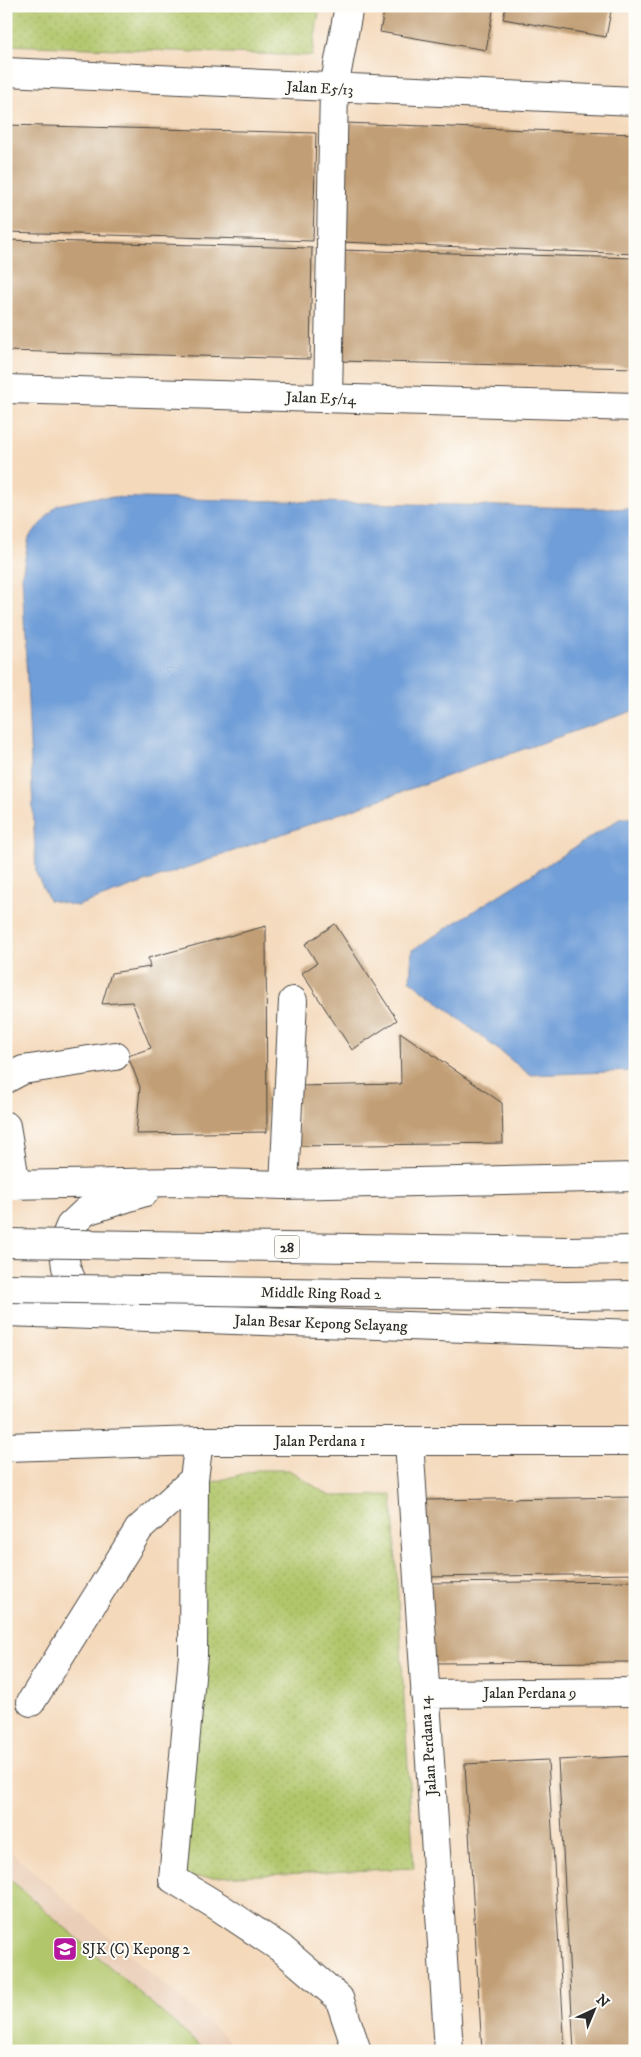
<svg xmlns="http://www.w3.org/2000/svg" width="641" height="2057" viewBox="0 0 641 2057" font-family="'IM FELL DW Pica',serif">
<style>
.built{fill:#eaceb7}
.grass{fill:url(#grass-dots);stroke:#6e784a}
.pitch{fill:#b1c66a;stroke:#6e784a}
.water{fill:#6f9ed8;stroke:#4d6482}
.building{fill:#c19e74}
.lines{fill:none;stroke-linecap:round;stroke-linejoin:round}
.minor-casing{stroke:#494541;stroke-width:30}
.major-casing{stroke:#494541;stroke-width:30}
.highway-casing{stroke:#494541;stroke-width:30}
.minor{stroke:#fff;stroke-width:28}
.major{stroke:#fff;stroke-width:28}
.highway{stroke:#fff;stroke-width:28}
.highway-bridge-casing{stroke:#494541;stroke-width:30;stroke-linecap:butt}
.highway-bridge{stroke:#fff;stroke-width:28}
.labels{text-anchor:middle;stroke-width:4;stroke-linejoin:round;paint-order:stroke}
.shield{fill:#fdfcf7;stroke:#6a6a68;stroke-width:1}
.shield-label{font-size:14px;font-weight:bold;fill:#2b2b2b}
.street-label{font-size:15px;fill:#2b2b2b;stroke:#fdfcf7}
.poi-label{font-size:15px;fill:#2b2b2b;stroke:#fdfcf7;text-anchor:start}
</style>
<defs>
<pattern id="grass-dots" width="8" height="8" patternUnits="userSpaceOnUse" patternTransform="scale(1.25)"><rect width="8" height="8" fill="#b1c66a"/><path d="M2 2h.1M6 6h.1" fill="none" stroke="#98aa5c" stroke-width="1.8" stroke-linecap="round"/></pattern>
</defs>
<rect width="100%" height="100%" fill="#fdfcf7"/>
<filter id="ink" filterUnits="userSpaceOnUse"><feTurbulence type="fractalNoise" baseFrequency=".02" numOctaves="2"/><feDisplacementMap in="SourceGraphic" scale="10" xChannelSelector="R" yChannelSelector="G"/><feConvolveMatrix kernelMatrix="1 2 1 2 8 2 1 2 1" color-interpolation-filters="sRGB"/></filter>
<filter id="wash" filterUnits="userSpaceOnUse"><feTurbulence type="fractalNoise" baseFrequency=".0096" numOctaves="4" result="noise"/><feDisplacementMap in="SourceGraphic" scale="20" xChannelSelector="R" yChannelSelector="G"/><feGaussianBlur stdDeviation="1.12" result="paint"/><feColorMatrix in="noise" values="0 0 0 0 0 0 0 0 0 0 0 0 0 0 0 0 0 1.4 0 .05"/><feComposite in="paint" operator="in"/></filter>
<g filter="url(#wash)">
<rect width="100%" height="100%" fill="#f4d9bb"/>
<!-- built -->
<path class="built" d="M6,1848L241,2051H6Z"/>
<!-- grass -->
<path class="grass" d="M6,6H320L312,56L6,45Z
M257,1470H289L330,1496L392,1495L414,1868L173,1879L210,1483Z"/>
<!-- pitch -->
<path class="pitch" d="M6,1876L206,2051H6Z"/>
<!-- water -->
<path class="water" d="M97,497L635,509V710L77,906L49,900L36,873L22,575L29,537L57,505Z
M621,818H635V1071L530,1075L410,980L412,950Z"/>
<g id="blocks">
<!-- building -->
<path class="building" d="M385,6H494L486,50L380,32Z
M506,6H612L606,37L503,19Z
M345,123L635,134V254L341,242Z
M6,125L316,133L313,241L6,232Z
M6,240L312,248L310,359L6,351Z
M340,250L635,258V368L338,361Z
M335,924L397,1020L352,1050L302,973L317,963L305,944Z
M266,926L267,1132L136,1134L140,1087L128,1056L151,1048L132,1002L102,1004L111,973L150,967L148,958Z
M400,1032L502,1103L503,1143L298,1146L297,1086L401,1084Z
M635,1497V1574L425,1577L424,1500Z
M635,1581V1662L427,1663L426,1583Z
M635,1756V2051H574L558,1760Z
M548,1760L565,2051H482L465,1764Z"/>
</g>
</g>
<g filter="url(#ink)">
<use href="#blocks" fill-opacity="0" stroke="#494541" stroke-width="1"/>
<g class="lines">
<defs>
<path id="minor" d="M6,72L635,101
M6,389L635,407
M328,398L334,88L349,6
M6,1079L23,1070L115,1056
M6,1126L16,1185
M284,1185L293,1001
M199,1441L194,1479L193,1655L173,1879L219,1907L282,1949L339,1998L357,2051
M409,1441L449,2051
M6,1447L199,1441H635
M425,1694L635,1692
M31,1702L139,1529L194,1479"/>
<path id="major" d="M6,1185L180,1182L284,1185L635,1177
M94,1301L74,1286L66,1267L63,1243L70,1226L86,1211L145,1192
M6,1312L635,1334"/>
<path id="highway" d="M568,1251L635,1250
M567,1296L635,1295"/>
</defs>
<!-- minor casing -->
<use href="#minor" class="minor-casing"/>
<!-- major casing -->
<use href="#major" class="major-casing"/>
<!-- highway casing -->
<use href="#highway" class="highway-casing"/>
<!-- minor -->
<use href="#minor" class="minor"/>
<!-- major -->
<use href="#major" class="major"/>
<!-- highway -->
<use href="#highway" class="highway"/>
<defs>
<path id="highway-bridge" d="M6,1243L568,1251
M6,1288L567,1296"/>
</defs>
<!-- highway-bridge casing -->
<use href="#highway-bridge" class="highway-bridge-casing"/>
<!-- highway-bridge -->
<use href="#highway-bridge" class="highway-bridge"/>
</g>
</g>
<!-- icons -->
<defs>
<symbol id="school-square" viewBox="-11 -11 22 22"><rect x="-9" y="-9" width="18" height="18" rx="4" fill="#b5179e" stroke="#fdfcf7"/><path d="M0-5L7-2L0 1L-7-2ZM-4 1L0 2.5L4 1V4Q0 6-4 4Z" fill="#fff"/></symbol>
</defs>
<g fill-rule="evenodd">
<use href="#school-square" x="51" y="1935" width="28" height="28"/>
</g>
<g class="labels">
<!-- shield labels -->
<rect class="shield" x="274.5" y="1235.5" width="25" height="23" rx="4"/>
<g class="shield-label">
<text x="287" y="1252">28</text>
</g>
<!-- street labels -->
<g class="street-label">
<text transform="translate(320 88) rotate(3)" y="5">Jalan E5/13</text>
<text transform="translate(321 398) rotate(2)" y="5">Jalan E5/14</text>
<text transform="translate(321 1293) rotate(1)" y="5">Middle Ring Road 2</text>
<text transform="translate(321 1323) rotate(2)" y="5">Jalan Besar Kepong Selayang</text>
<text x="320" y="1446">Jalan Perdana 1</text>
<text x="530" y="1698">Jalan Perdana 9</text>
<text transform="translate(428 1746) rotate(-94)" y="5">Jalan Perdana 14</text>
</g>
<!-- poi labels -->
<g class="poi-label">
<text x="82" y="1954">SJK (C) Kepong 2</text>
</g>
</g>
<!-- margin -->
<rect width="641" height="2057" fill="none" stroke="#fdfcf7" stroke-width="25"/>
<!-- north arrow -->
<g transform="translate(594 2010) rotate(44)" stroke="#fdfcf7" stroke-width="4" paint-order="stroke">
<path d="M0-4L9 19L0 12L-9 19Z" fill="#2b2b2b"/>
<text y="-8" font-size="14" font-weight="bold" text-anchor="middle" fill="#2b2b2b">N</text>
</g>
</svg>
